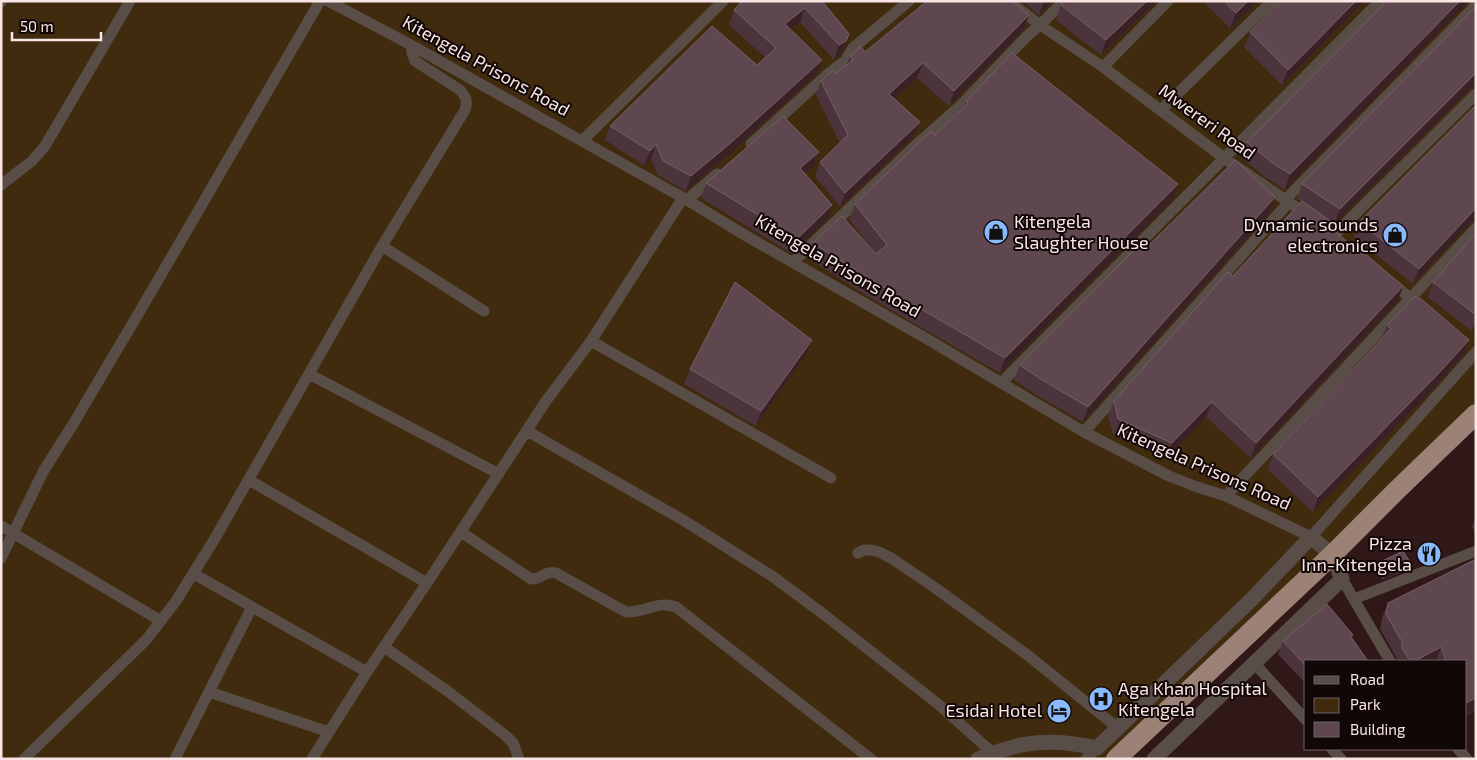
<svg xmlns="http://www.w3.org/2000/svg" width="1477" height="760" viewBox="0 0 1477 760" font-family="'Exo 2',sans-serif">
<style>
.green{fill:#402b0e}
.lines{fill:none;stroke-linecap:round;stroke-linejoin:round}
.minor{stroke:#594d48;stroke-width:11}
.tertiary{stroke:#594d48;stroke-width:15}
.trunk{stroke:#9c8276;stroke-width:20}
.wall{fill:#4c343d}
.shaded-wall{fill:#392126}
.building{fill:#5e474f;stroke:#766066}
.labels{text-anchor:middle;stroke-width:4;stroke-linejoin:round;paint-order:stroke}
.street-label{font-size:18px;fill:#f8e6e5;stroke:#110707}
.poi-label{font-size:18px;fill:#f8e6e5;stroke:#110707;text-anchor:end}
</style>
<rect width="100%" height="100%" fill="#301818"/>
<!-- green -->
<path class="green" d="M1,1H1476V414L1115,759H1Z"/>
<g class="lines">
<!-- minor -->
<path class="minor" d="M328,1L411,45L687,200L748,237L922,336L1084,432L1169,476L1197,487L1226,496L1311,537L1476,352
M1009,1L1040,25L1103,67L1224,158L1309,216
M1,2V1
M1103,67L1168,1
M1161,110L1272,1
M582,141L723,1
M751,144L829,73L846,60L853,48L909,1
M1,185L32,161L45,146L130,1
M687,200L717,174
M1285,200L1476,5
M1335,234L1476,94
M382,246L484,311
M793,262L918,143L961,105L1027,36L1040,25L1064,1
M1389,281L1424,309
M591,341L831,478
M309,374L499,474
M1001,383L1380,1
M527,431L683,520L772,576L822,613L938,704L993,753
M1084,432L1289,202
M249,480L427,583
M1226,496L1476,228
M1,526L161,621
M461,532L531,579C541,580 545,570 556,573L626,612C645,613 658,600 676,607L871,759
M858,553L864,550H871L879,552L891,558L934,587L1030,657L1118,728
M1,558L44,470L72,426L154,287L320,1
M194,574L367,672
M1342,579L1390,661
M1354,599L1476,551
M384,647L446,690L505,735L513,743L519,759
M1254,663L1306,720
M209,692L329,732
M1332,749L1341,759
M1458,749L1467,759
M24,759L146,640L176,601L214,540L382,246L465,110C468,101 466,97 460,90L415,61L412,53L411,45
M175,759L252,607
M312,759L367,672L427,583L546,401L591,341L683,198
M1086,759L1097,748"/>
<!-- tertiary -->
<path class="tertiary" d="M978,759C994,753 1011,746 1027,744C1051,740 1074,743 1097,748L1252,599L1311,537L1332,555L1342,579L1154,759"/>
<!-- trunk -->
<path class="trunk" d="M1116,759L1332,555L1397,490L1476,414"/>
</g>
<!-- wall -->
<path class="wall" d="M1022,1H1053L1039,15Z
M1064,1H1157L1101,55L1056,20L1061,5Z
M1203,1H1258L1230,28Z
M1365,1L1282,85L1244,47L1250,32Z
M1387,1L1285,190L1265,177L1241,157L1247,142Z
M822,2L849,34L844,48L840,55L834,60L800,22L791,29L817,74L728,155L686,191L658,175L651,159L644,165L605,140L610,126L757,65L766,58L729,25L734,10Z
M1476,6V83L1334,224L1329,221L1327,226L1398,301L1251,458L1206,417L1166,459L1113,434L1108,416L1114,401L1233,276L1301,202L1297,199L1302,184Z
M1029,15L1024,29L949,106L917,78L894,99L914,136L840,207L815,176L820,162L840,143L816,95L821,81L836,73L846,66L850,56Z
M966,101L1173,199L1000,373L874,300L808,258L813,243L876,254L849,219L855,204L935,135L963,107Z
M1476,105V219L1475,218L1413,284L1354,237L1359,222Z
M819,152L814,166L805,174L827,220L791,253L701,198L706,183Z
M1275,197L1270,212L1083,422L1033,393L1014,380L1020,365L1142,252Z
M1476,233V327L1472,331L1428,297L1433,282Z
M1387,325L1463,355L1433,389L1313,512L1268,470L1273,454L1382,338Z
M806,355L756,426L684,384L690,369Z
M1476,517V534L1472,526Z
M1476,559V711L1466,716V661H1397L1396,657L1380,629L1382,618L1388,603Z
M1380,562L1407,570L1383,580L1377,570Z
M1352,639L1306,661V694L1303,690L1305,683L1278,654L1283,641Z"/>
<!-- shaded-wall -->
<path class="shaded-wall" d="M1044,1H1053L1039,15Z
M1147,1H1157L1101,55L1106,40Z
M1248,1H1258L1230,28L1236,13Z
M1356,1H1365L1282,85L1288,70Z
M1460,1H1469L1285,190L1290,174Z
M805,8L800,22L780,38L785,24Z
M1029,15L1024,29L949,106L954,91Z
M849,34L844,48L840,55L834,60L839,45Z
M822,60L817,74L728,155L686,191L691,176Z
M923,63L917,78L883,109L889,94Z
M1476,73V83L1334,224L1340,209Z
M920,122L914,136L840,207L845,193Z
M656,144L651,159L644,165L650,151Z
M819,152L814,166L794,183L800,168Z
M1178,184L1173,199L1000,373L1005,358Z
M1275,197L1270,212L1083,422L1088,407Z
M832,205L827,220L791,253L797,239Z
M1476,208L1475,218L1413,284L1419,269Z
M1403,286L1398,301L1251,458L1256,443Z
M1476,320V327L1472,331Z
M812,340L806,355L756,426L761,411Z
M1469,340L1463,355L1433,389L1313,512L1318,497Z
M1212,402L1206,417L1166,459L1172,443Z
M1410,562L1407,570L1383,580L1386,572Z
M1441,647L1436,661H1415Z
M1476,698V711L1466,716V703Z"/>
<!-- building -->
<path class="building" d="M742,1H822L849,34L846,41L839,45L805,8L785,24L822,60L733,141L691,176L663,161L656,144L650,151L610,126L712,26L757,65L776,48L734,10Z
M927,1H1012L1029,15L954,91L923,63L889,94L920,122L845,193L820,162L848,135L821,81L833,70L836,73L853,60L850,56L856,51L860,46L865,52Z
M1064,1H1147L1106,40L1061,5Z
M1224,1H1248L1236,13Z
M1280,1H1356L1288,70L1250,32Z
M1387,1H1460L1290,174L1271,162L1247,142Z
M1476,6V73L1340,209L1302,184Z
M1012,53L1178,184L1005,358L880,285L813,243L842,216L876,254L887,245L855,204L931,131L935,135L968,103L966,101Z
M1476,105V208L1419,269L1359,222Z
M783,116L819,152L800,168L832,205L797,239L706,183Z
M1235,160L1275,197L1088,407L1039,378L1020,365L1137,247L1142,252Z
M1302,201L1329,220L1325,224L1363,254L1364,253L1403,286L1256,443L1212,402L1172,443L1118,419L1114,401L1228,272L1233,276Z
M1476,233V315L1433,282Z
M735,282L812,340L761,411L690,369Z
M1415,296L1419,299L1420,298L1469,340L1439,373L1318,497L1273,454L1391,329L1387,325Z
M1403,551L1410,562L1386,572L1380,562Z
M1476,559V698L1466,703V661H1446L1441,647L1415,661H1410L1402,648V642L1386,614L1388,603Z
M1327,604L1353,635L1351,637L1368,661H1306V666L1283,641Z"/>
<!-- icons -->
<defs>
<symbol id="shop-disc" viewBox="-11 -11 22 22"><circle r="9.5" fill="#88bafc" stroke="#110707"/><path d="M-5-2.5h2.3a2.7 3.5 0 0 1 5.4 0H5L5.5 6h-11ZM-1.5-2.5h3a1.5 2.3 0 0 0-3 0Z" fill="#111"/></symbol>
<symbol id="restaurant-disc" viewBox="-11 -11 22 22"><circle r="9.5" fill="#88bafc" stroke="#110707"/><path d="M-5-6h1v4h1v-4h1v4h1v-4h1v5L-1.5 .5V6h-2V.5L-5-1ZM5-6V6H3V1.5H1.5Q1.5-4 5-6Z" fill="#111"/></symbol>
<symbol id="hospital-disc" viewBox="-11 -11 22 22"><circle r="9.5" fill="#88bafc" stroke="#110707"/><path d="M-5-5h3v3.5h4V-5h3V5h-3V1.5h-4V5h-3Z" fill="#111"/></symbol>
<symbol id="hotel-disc" viewBox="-11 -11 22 22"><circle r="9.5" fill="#88bafc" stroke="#110707"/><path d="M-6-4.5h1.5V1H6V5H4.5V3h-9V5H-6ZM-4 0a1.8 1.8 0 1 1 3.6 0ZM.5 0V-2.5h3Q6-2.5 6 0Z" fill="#111"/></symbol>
</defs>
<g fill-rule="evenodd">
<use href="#shop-disc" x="982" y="218" width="28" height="28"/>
<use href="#shop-disc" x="1381" y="221" width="28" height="28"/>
<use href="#restaurant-disc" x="1415" y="540" width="28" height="28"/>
<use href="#hospital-disc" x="1087" y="685" width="28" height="28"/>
<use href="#hotel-disc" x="1045" y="697" width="28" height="28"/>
</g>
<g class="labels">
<!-- street labels -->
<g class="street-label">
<text transform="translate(486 66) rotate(29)" y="6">Kitengela Prisons Road</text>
<text transform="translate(1207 122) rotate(36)" y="6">Mwereri Road</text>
<text transform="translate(838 266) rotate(30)" y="6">Kitengela Prisons Road</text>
<text transform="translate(1204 467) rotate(24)" y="6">Kitengela Prisons Road</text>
</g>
<!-- poi labels -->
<g class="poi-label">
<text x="1014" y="228" text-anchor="start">Kitengela<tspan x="1014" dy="21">Slaughter House</tspan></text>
<text x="1378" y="231">Dynamic sounds<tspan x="1378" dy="21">electronics</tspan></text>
<text x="1412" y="550">Pizza<tspan x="1412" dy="21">Inn-Kitengela</tspan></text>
<text x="1118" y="695" text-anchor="start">Aga Khan Hospital<tspan x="1118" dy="21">Kitengela</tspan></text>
<text x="1042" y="717">Esidai Hotel</text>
</g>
</g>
<!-- border -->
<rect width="1477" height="760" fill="none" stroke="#f8e6e5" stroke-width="5"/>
<!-- legend -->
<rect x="1304" y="660" width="162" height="90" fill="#110707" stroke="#6d6060"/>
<rect x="1314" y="676" width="25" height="8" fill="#594d48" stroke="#6d6060"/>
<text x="1350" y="685" font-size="15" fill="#f8e6e5">Road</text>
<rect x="1314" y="698" width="25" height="15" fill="#402b0e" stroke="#6d6060"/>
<text x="1350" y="710" font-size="15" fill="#f8e6e5">Park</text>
<rect x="1314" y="722" width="25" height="15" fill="#5e474f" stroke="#6d6060"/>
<text x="1350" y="735" font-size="15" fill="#f8e6e5">Building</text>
<!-- scale -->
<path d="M12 32v8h89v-8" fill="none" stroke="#f8e6e5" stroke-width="2.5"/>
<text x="20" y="32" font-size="15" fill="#f8e6e5" stroke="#110707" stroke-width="4" paint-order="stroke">50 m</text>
</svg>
